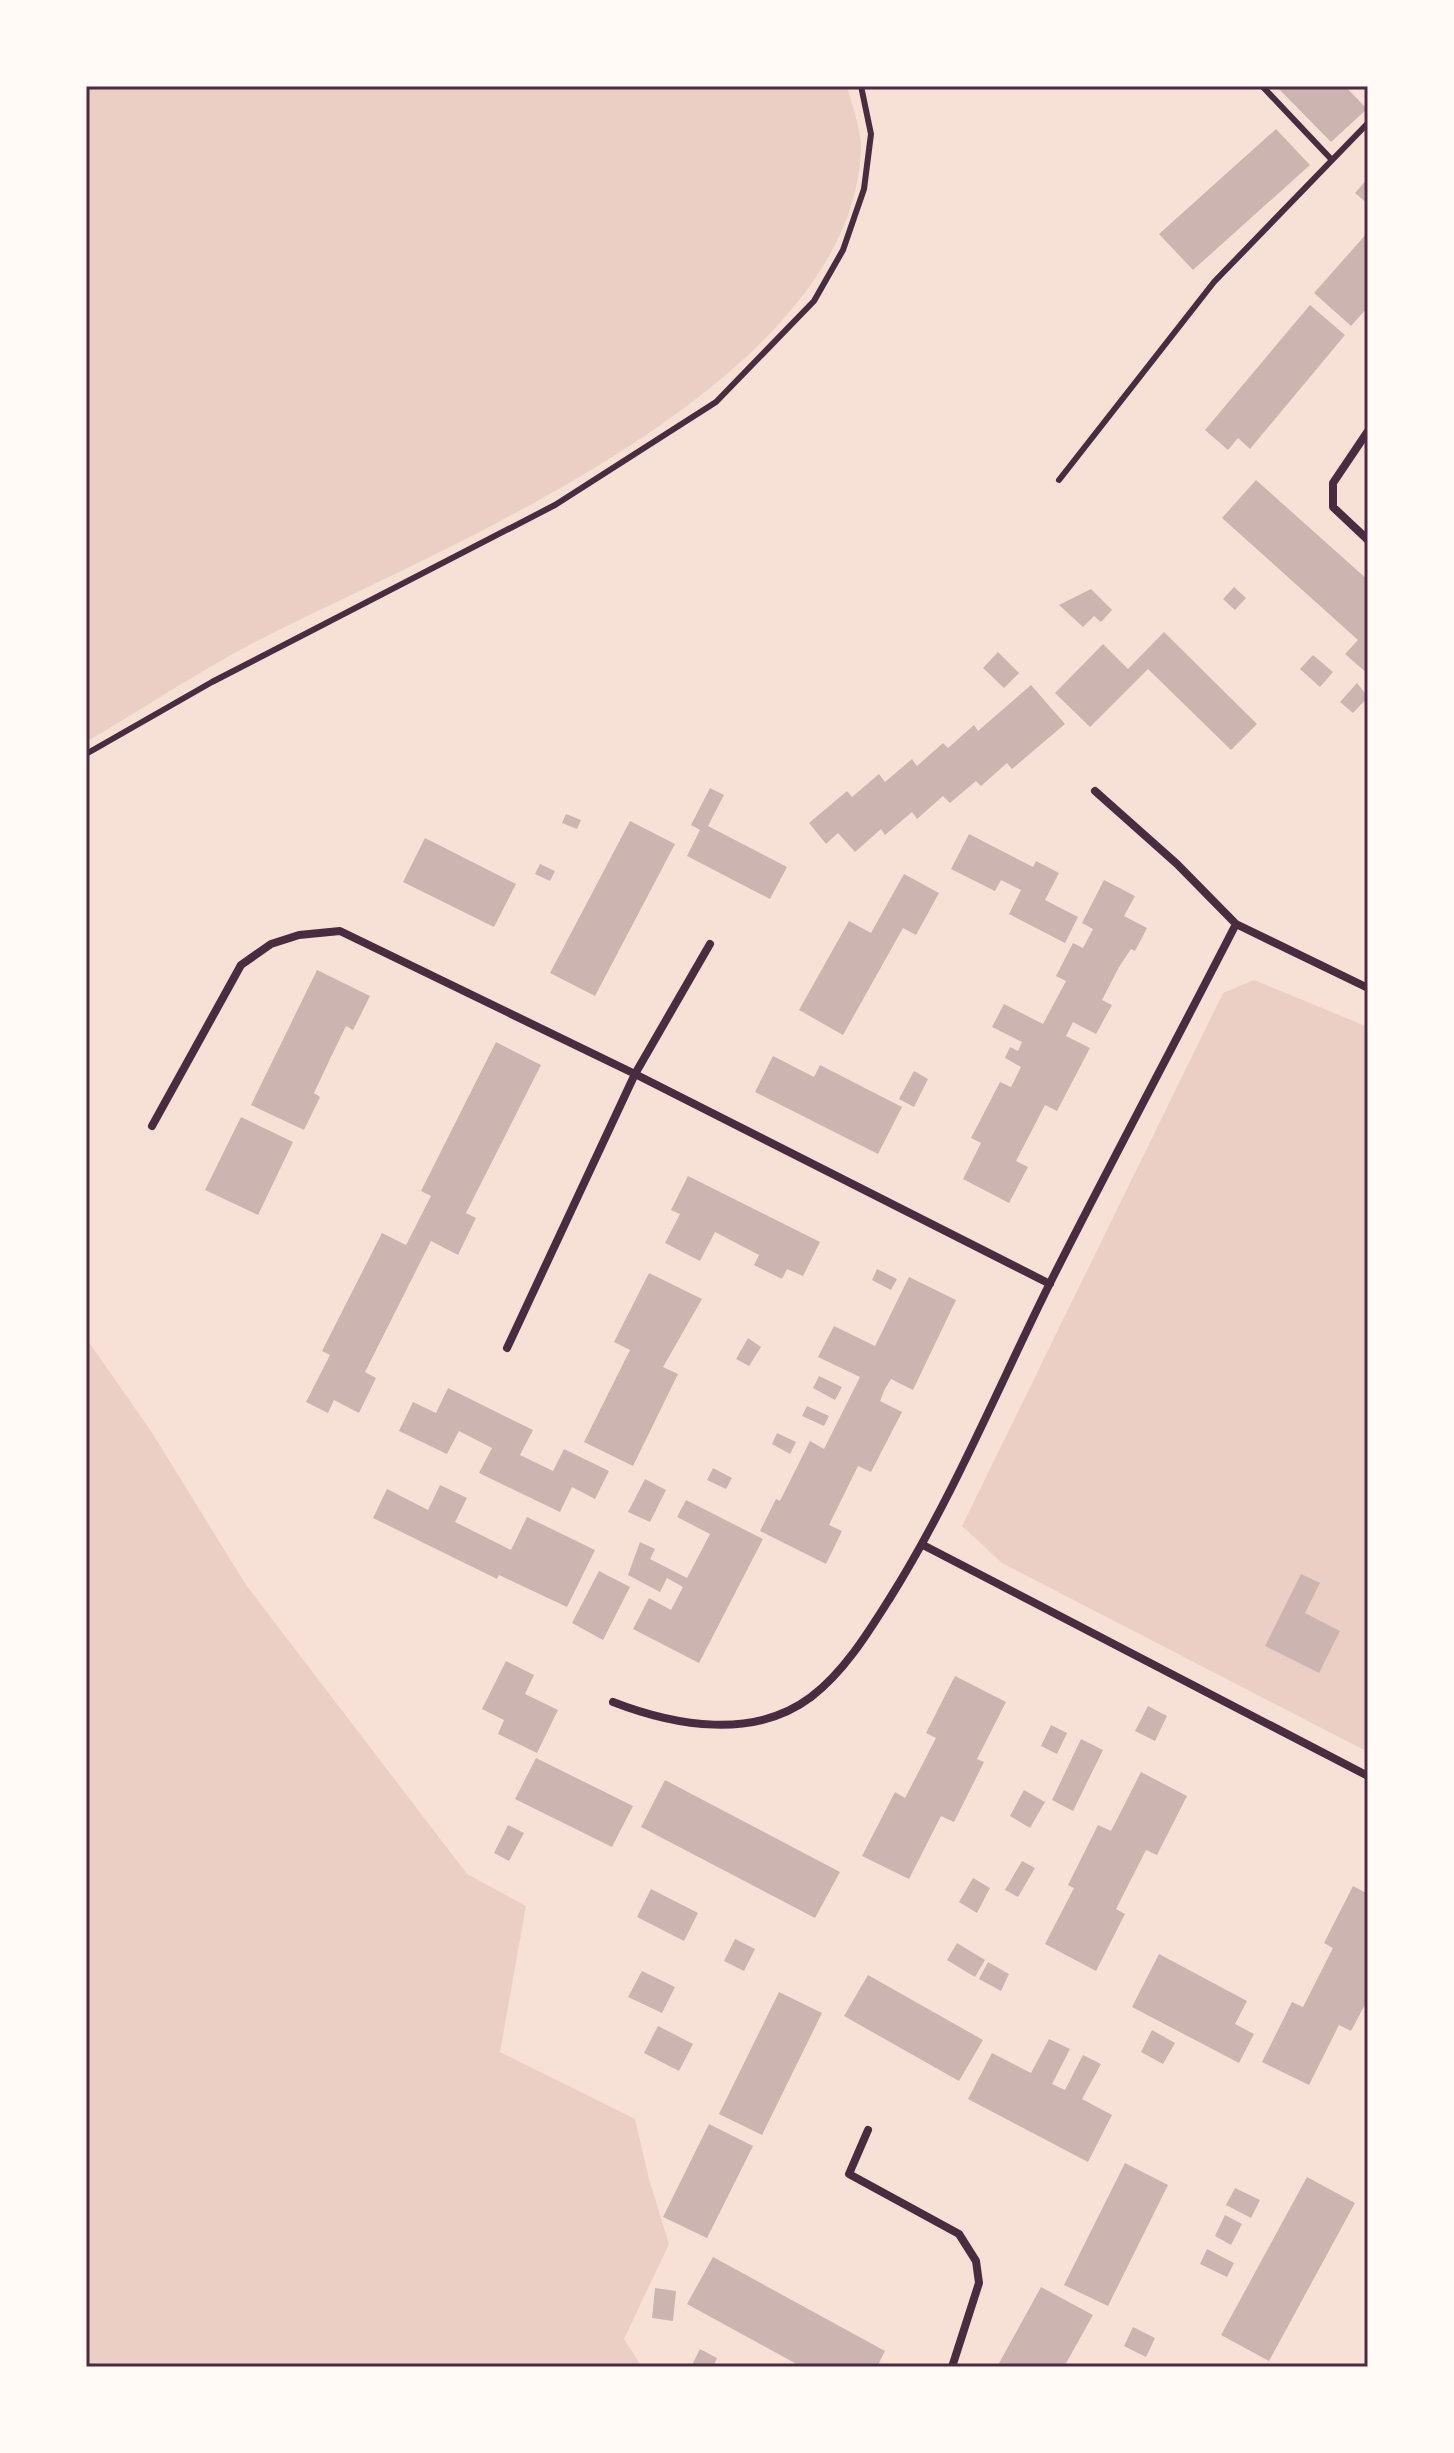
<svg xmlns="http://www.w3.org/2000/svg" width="1454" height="2453" viewBox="0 0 1454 2453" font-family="'Fira Sans',sans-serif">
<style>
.green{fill:#ebcfc5}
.building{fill:#ccb4b1}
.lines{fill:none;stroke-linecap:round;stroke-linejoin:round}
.service{stroke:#4a2c40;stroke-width:6}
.minor{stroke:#4a2c40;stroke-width:8}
.neatline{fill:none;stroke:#4a2c40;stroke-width:3}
</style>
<rect width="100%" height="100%" fill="#f7e1d7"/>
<!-- green -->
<path class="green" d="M86,86H847C852,106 862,131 861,151C850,386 443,547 263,638C202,669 145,708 86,742Z
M1254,980L1368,1027V1752L1002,1563L962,1526L1223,993Z
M86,1338L151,1431L246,1585L467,1874L526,1906L500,2052L635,2119L649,2179L669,2244L624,2339L642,2367H86Z"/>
<!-- building -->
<path class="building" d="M1276,86H1345L1367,109L1331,142Z
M1276,129L1310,165L1193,270L1159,234Z
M1368,178V204L1355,193Z
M1368,232V307L1351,326L1314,293Z
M1310,305L1345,335L1250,449L1238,438L1228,450L1205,430Z
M1256,480L1368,580V674L1345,654L1358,640L1222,518Z
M1234,587L1246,598L1235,610L1223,599Z
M1091,589L1112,610L1101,622L1094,616L1083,627L1059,605Z
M1164,632L1257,724L1231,750L1148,669L1090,727L1055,693L1103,644L1128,669Z
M998,652L1019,673L1004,688L983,668Z
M1313,655L1333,672L1320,687L1300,669Z
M1357,683L1368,697L1353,713L1340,702Z
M1031,685L1065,724L1012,769L1007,763L981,786L976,781L950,803L943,796L917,819L912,812L885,835L881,829L855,852L838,833L826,844L809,823L847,791L852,797L879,774L885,782L912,759L917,766L943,743L948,748L974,725L978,731Z
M710,788L724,795L708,826L787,867L770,899L687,856L700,830L691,825Z
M566,814L581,820L577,829L562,823Z
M630,821L675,844L595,996L550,973Z
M969,834L1033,867L1036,861L1059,873L1045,900L1078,917L1065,943L1009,914L1021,890L1001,880L995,891L951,869Z
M425,838L516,884L494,927L403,882Z
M540,864L555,871L550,881L535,874Z
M904,874L939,893L916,935L903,928L843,1035L799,1010L849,921L871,933Z
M1104,880L1135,896L1124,916L1147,928L1135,951L1131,949L1119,967L1102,1000L1112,1005L1096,1034L1073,1022L1066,1036L1090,1048L1057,1111L1045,1105L1016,1161L1028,1167L1009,1203L963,1179L981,1143L971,1138L1000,1082L1011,1087L1021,1067L1005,1058L1010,1047L1018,1051L1022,1042L992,1027L1004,1004L1043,1024L1066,981L1056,976L1073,943L1083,948L1093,929L1082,923Z
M317,970L370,996L353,1030L346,1026L330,1059L314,1093L320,1097L304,1130L251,1105Z
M496,1042L541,1065L466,1213L476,1218L458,1255L431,1241L365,1372L376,1378L359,1413L334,1400L328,1413L306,1402L330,1355L322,1351L382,1233L406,1245L431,1196L421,1191Z
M773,1056L814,1077L820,1065L902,1107L878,1154L755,1092Z
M914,1071L928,1079L914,1107L899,1099Z
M241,1117L293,1142L258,1215L205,1190Z
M688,1176L820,1242L803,1276L787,1269L782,1279L754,1265L759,1255L715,1232L700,1261L665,1243L680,1214L671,1210Z
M877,1269L897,1279L891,1290L872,1280Z
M649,1273L702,1299L663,1367L678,1374L633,1466L584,1442L630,1350L614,1342Z
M909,1277L956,1300L913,1390L891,1379L885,1389L880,1401L902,1412L871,1472L858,1466L829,1525L842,1531L826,1564L760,1531L776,1499L780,1501L810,1441L824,1449L860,1377L818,1357L834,1326L875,1346Z
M748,1338L761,1347L749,1366L736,1359Z
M819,1376L842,1387L835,1400L813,1388Z
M448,1388L533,1430L520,1455L553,1471L564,1449L609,1471L595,1499L572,1487L560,1512L479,1473L492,1448L459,1431L447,1454L399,1431L413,1402L436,1413Z
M807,1406L829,1416L824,1426L802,1416Z
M777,1433L796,1442L790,1454L772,1444Z
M713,1468L732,1478L726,1489L707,1480Z
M645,1479L666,1490L650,1522L628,1512Z
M440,1485L467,1498L455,1522L511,1550L527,1517L595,1550L567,1607L499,1575L497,1579L373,1518L387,1489L428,1510Z
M686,1500L763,1539L699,1663L633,1629L649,1598L671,1610L683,1587L667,1578L660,1592L628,1575L640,1542L655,1549L650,1559L687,1578L710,1534L677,1517Z
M599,1571L630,1587L603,1640L572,1623Z
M1301,1574L1320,1583L1305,1613L1340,1631L1319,1673L1265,1646Z
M506,1661L534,1675L525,1694L558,1710L537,1753L498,1734L504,1720L482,1709Z
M955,1676L1006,1702L977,1759L984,1762L954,1822L941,1816L909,1879L862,1856L895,1792L905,1798L936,1738L926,1733Z
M1148,1706L1167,1716L1155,1741L1135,1731Z
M1051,1725L1067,1733L1057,1754L1041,1746Z
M1081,1739L1103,1750L1073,1811L1052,1800Z
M536,1758L633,1806L612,1847L515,1799Z
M1141,1772L1187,1796L1157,1855L1146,1850L1116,1909L1125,1914L1096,1971L1045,1944L1074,1888L1068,1885L1098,1825L1111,1831Z
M665,1780L840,1872L815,1918L641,1827Z
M1024,1790L1045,1802L1030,1828L1010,1816Z
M508,1825L524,1833L509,1861L494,1853Z
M1022,1861L1035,1868L1018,1897L1005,1890Z
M973,1878L990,1888L977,1913L959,1902Z
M1353,1886L1368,1894V1999L1351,2031L1339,2025L1309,2085L1262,2062L1292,2002L1303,2007L1333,1948L1324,1943Z
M651,1889L698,1913L684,1941L637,1917Z
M735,1939L755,1949L744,1971L724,1961Z
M957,1943L985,1960L975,1977L947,1960Z
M1159,1954L1247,2001L1235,2024L1254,2034L1239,2063L1132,2007Z
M988,1962L1009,1974L1001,1991L979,1979Z
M642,1971L675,1987L662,2013L628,1997Z
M868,1975L983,2040L959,2081L844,2016Z
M779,1992L822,2013L762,2135L719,2114Z
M658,2026L693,2044L679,2071L644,2053Z
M1152,2030L1175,2043L1163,2064L1141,2052Z
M1049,2039L1070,2049L1052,2084L1065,2090L1083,2055L1101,2064L1082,2099L1112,2115L1088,2162L968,2099L992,2053L1031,2073Z
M709,2124L753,2146L707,2238L663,2217Z
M1125,2163L1168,2185L1108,2306L1064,2285Z
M1307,2177L1355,2203L1269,2361L1221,2335Z
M1235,2188L1260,2200L1251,2218L1226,2205Z
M1225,2215L1242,2224L1231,2245L1215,2236Z
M1207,2249L1234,2263L1227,2277L1200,2264Z
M713,2257L885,2351L877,2367H802L687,2304Z
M1041,2287L1093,2315L1064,2367H997Z
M655,2288L676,2291L673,2321L652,2318Z
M1133,2327L1155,2338L1146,2357L1124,2346Z
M700,2349L717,2358L713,2367H691Z"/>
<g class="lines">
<!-- service -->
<path class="service" d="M1262,86L1332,160
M1059,480L1214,282L1368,123
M86,754L212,682L555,505L716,402L814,301L843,250L864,189L871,134L861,86"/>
<!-- minor -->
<path class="minor" d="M1368,431L1333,483V507L1368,540
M1095,791L1177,864L1236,924L1368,988
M152,1126L241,965L271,944L299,935L340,931L635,1074L1050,1284
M507,1348L635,1074L710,944
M923,1545L1368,1776
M613,1702C675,1726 754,1740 811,1697C844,1672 868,1633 890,1598C952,1499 997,1390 1049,1285C1110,1164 1174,1045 1236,924
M868,2130L849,2174L959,2234L976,2261L979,2283L952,2367"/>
</g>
<!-- border -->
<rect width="1454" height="2453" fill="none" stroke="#fffaf5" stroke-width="176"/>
<rect x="88" y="88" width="1278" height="2277" class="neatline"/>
</svg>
